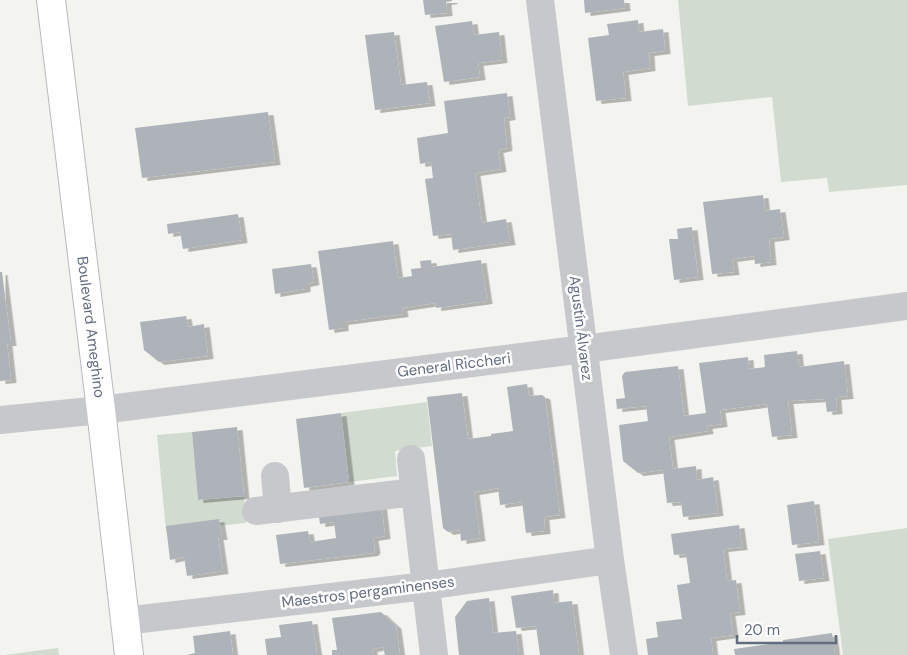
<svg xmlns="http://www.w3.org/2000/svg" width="907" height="655" viewBox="0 0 907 655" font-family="'DM Sans',sans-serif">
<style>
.green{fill:#d2dbd0}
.building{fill:#aeb3b9;filter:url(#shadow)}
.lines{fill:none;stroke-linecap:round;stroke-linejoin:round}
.major-casing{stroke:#b6b9bd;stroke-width:30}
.minor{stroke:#c6c8cc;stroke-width:28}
.major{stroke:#fff;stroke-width:28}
.labels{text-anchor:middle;stroke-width:5;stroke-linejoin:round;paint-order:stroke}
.street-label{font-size:15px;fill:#626d81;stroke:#fff}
</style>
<defs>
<filter id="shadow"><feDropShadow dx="5.5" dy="3" stdDeviation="0" flood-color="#0004"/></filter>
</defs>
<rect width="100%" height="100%" fill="#f3f4ef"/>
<!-- green -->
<path class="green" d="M678,0H907V185L829,192L827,178L781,182L772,97L688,106Z
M427,402L432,446L395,451L397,476L349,482L341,413Z
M192,432L198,500L244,496L246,523L166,531L157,435Z
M907,528V655H843L828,539Z
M58,648L59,655H4Z"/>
<!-- building -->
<path class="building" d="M423,0H452V1L446,2L447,13L425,15Z
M584,0H624L625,8L585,13Z
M638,20L639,32L663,29L665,51L649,53L650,68L623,72L626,98L596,101L588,38L609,35L607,24Z
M472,21L474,35L499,32L502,60L478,63L480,77L444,82L435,26Z
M394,32L401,85L427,82L430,103L375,110L365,35Z
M507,93L510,117L504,118L507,148L498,150L501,169L475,173L482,223L506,219L510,242L453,250L451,234L433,236L425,179L433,178L431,162L420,164L417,138L448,133L444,101Z
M268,112L275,162L142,178L135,128Z
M763,195L765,211L780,209L784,237L769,239L771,262L755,264L754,256L732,259L734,272L712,274L703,202Z
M238,214L242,240L183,249L180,232L168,234L167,224Z
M692,227L698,277L674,280L669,239H678L677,229Z
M393,241L398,278L412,276L411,269L421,268L420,261L431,260L432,267L481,260L487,301L436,308L435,303L402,308L403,314L343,322V328L329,330L318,251Z
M311,264L314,282L305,284V289L275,294L272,269Z
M0,272H2L11,343H7L11,380L0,381Z
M186,316L188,327L204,324L208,356L159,362L144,350L140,322Z
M797,351L799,367L844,361L848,396L836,397L837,411L827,412L825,399L788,401L792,435L772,437L767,404L720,410L722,424L707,426L708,431L669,437L673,469L696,466L697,480L713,477L718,513L683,517L681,502L667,503L663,470L638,473L623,461L619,425L648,421L646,406L617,409L616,399L625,398L622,376L625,372L678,366L684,416L706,413L699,363L748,357L749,369L765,367L764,355Z
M527,384L529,396L542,395L545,397L560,515L544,517L545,531L526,533L522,502L500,505L498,488L474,492L480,538L461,541L460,530L448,532L443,528L427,397L462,393L468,439L491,436V434L513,431L507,387Z
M341,413L349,482L304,488L296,419Z
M237,427L244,496L198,500L192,432Z
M381,501L385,536L373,538L375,550L373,553L280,564L276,535L308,531L310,542L336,538L334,522L320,524L318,510Z
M814,501L819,542L792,545L787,505Z
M219,519L222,537H218L223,571L187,576L184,557L170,560L166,526Z
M739,525L742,547L723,549L727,581L736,580L740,612L730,613L733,635L711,638L713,655H648L646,639L658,637L656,622L682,619L677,585L690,583L686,554L674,555L671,534Z
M820,551L824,578L799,581L795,554Z
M553,590L554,603L572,601L579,655H540L536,626L516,628L511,596Z
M489,598L493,633L516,631L519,655H459L455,617L467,601Z
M381,612L396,626L400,655H385L383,647L372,649L373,655H332V650H337L332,618Z
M312,621L317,655H267L265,639L281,637L279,625Z
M230,631L233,655H187L195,653L193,636Z
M832,633L835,655H735L734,649L783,642V640Z"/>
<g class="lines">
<defs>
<path id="major" d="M51,0L101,410L129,655"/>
</defs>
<!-- major casing -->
<use href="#major" class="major-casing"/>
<!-- minor -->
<path class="minor" d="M540,0L610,560L624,655
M0,420L101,410L584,349L907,306
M411,459L434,655
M275,476L278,509
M256,511L415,492
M124,621L426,586L610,560"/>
<!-- major -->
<use href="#major" class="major"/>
</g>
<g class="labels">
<!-- street labels -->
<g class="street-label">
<text transform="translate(91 327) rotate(83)" y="5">Boulevard Ameghino</text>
<text transform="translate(581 328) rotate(83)" y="5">Agustín Álvarez</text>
<text transform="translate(454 365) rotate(-7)" y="5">General Riccheri</text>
<text transform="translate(368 592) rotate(-7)" y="5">Maestros pergaminenses</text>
</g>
</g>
<!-- scale -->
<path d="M737 635v8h99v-8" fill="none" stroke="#626d81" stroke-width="2.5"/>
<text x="744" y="635" font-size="15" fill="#626d81" stroke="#ffffff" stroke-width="4" paint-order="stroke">20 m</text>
</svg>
